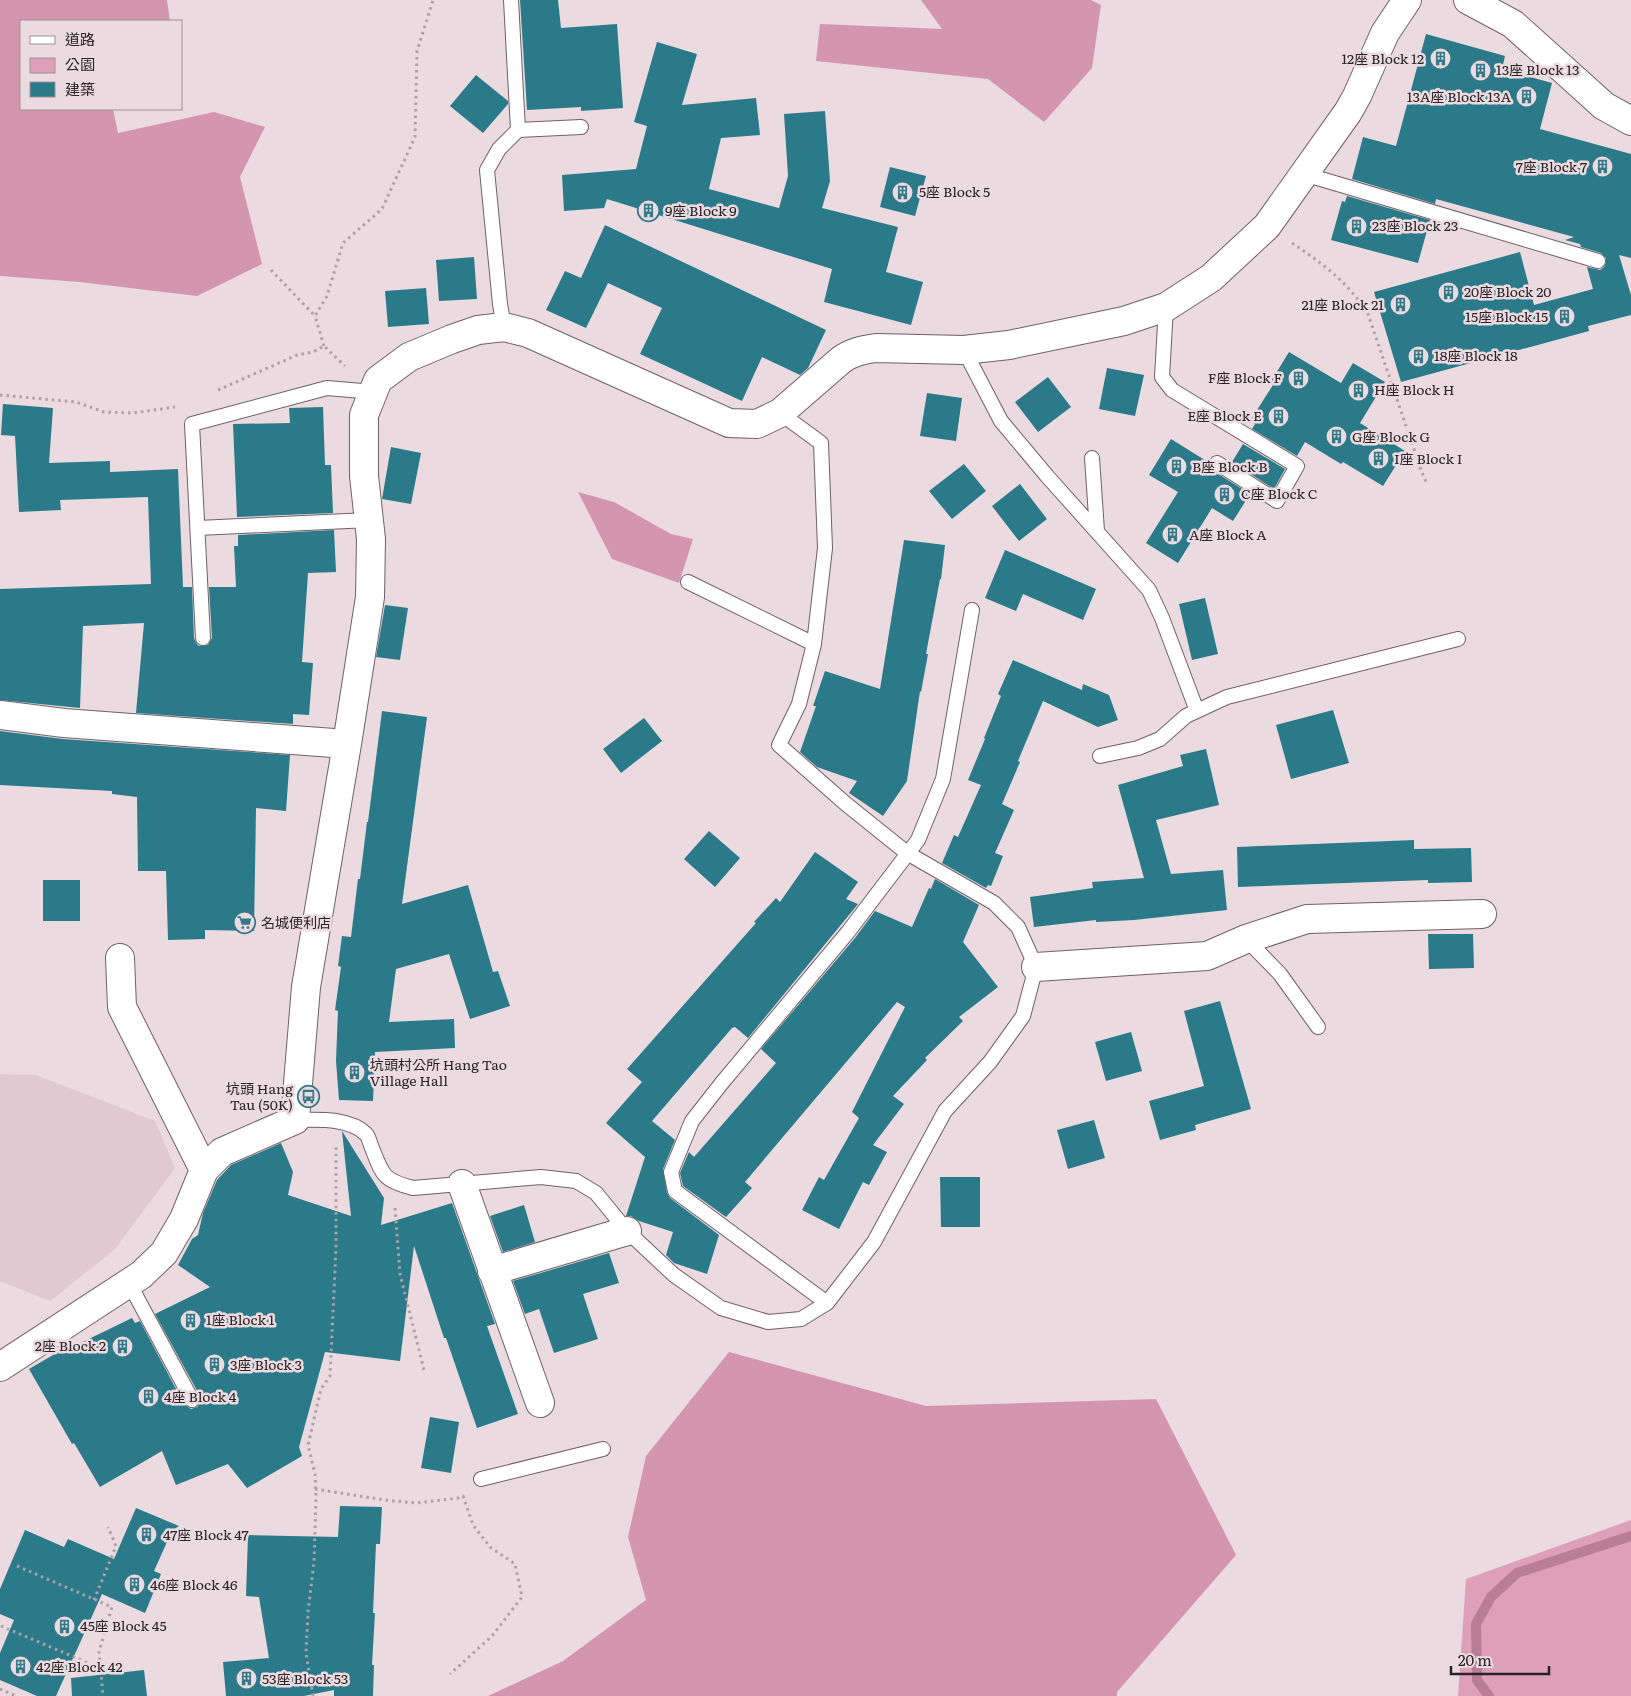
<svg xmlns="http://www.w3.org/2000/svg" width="1631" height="1696" viewBox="0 0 1631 1696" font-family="Literata,'Noto Sans TC',serif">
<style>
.built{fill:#e1c9d1}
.green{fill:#dda0b7}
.forest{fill:#d496ad}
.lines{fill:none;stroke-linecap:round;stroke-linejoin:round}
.stream{stroke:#b97d94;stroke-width:10}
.building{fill:#2a7a8a}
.service-casing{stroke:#6f6166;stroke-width:16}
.minor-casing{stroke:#6f6166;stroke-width:30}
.path{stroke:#aea0a5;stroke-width:3;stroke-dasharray:2.5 4;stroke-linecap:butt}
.service{stroke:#fff;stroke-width:14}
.minor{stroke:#fff;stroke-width:28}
.labels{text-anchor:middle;stroke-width:5;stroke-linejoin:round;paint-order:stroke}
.poi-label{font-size:14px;fill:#2a2426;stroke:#ebdae0;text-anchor:start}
</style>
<rect width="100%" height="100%" fill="#ebdae0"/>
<!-- built -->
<path class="built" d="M0,1074L36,1075L155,1121L175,1168L115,1249L50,1301L0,1281Z"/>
<!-- green -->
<path class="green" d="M1631,1520V1696H1458L1466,1579Z"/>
<!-- forest -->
<path class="forest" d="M0,0H167L170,21H21V109H113L118,133L214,112L265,127L240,177L262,264L197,296L80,282L0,276Z
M921,0H1091L1101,5L1092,68L1044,122L988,79L816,61L820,24L942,29Z
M578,492L614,502L671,534L693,539L679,583L612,559Z
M729,1352L926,1406L1156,1399L1236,1555L1117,1692V1696H488L563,1661L646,1600L628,1537L646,1456Z"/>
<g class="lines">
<!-- stream -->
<path class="stream" d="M1489,1696L1477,1680L1476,1624L1491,1597L1517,1573L1631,1536"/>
</g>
<!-- building -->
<path class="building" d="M520,0H558L561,28L617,24L623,108L581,111V107L527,110Z
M1426,34L1505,56L1502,69L1552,83L1540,129L1631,154V258L1619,255L1631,295V315L1588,326L1589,331L1401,382L1374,292L1520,252L1534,305L1593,289L1587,267L1600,270L1604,267L1606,263V258L1601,253L1581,247L1580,244L1565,240L1574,237L1436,199L1435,204L1352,179L1363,137L1396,146Z
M657,42L697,54L682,105L756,98L760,135L721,138L709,189L779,208L788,176L784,114L825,111L830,181L822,208L898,227L886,272L923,282L911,325L824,302L832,269L607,199L604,208L564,211L562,175L636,169L647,126L634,122Z
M476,75L508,101V104L483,133L450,106Z
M890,167L926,176L915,216L880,207Z
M1347,196L1430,220L1418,263L1331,240L1342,201L1345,202Z
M605,225L826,330L808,368L800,375L762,357L742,401L640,354L662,308L608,283L586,328L546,310L565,271L581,278Z
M474,257L477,299L439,301L436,260Z
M426,288L429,324L388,327L385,291Z
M1289,352L1341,383L1353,363L1385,382L1360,423L1405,451L1383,486L1343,462L1341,464L1305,442L1297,456L1252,429L1255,424L1250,421L1273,385L1270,383Z
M1107,368L1144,375L1135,416L1099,409Z
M1048,377L1071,407L1038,432L1015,402Z
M927,393L962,398L956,441L920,436Z
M3,404L53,408L49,463L110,461V472L178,469L183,587H192L194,638L196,643L199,646L208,645L212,638L209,587H236L234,546H238V535L334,530L336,572L308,573L302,662L313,663L309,715L293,714V724L136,713L144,623L83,626L80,708L0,700V589L151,584L148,497L60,500L61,510L19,512L15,436L1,435Z
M323,407L325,465H331L333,513L237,517L233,424L290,423L289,408Z
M1171,439L1208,462L1209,467L1212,470L1250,494L1233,521L1212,508L1178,563L1146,543L1178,492L1149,475Z
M1243,444L1285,469L1274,489L1232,462Z
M391,447L421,453L411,504L382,499Z
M964,464L986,491L952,519L929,491Z
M1020,484L1047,519L1019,541L992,506Z
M904,540L945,545L941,579H940L926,654H928L921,692L920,691L907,781L883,816L849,793L857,781L817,767L800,752L816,706H813L825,671L880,689Z
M1005,550L1096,589L1083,620L1023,594L1016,611L985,598Z
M1205,598L1218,654L1192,660L1179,604Z
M385,605L408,608L400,660L376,657Z
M1013,660L1082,690L1083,684L1109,695L1118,720L1098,727L1043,701L1018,761L1020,762L1002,804L1014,810L995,853L1003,856L991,886L988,885L986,888L942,863L954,835L958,837L981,785L968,780L985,739L984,738L1001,696L998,694Z
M1333,710L1349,763L1291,779L1276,725Z
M382,711L427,717L402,904L468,885L493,972L498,971L510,1006L470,1019L449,954L396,969L389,1022L454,1019L455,1048L375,1052L373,1101L339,1100L336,1061L338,1011L335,1010L341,967L338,966L342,936L351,937L358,879H360L367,822H368Z
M644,718L662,741L621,773L603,749Z
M0,731L63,739L290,755L286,811L256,808L254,931L205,930V939L168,940L166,871H138L137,797L112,794V791L0,785Z
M1206,749L1219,805L1156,820L1171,874L1223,870L1227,910L1134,920L1096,922V920L1034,927L1030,897L1093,888L1092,882L1144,878L1118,785L1183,766L1180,755Z
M709,831L740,858L715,887L684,859Z
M1414,840V849L1471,848L1472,882L1428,883V880L1238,887L1237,847Z
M815,852L858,882L846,899L858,904L748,1038L735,1027L732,1028L652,1121L675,1140L663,1169L667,1193L670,1198L719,1235L707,1274L674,1263L666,1255L673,1232L639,1221L631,1216H626L645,1157L606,1123L642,1082L627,1069L756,923L754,922L776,898L780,902Z
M935,879L979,905L963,942L998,987L959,1017L963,1021L925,1058L927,1060L893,1096L904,1104L873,1145L887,1152L869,1185L863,1182L839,1229L802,1210L819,1177L824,1180L859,1118L852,1112L905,1007L897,1002L745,1182L752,1188L726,1217L683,1186L680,1173L689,1152L694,1157L776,1063L761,1049L855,938L875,911L912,927L929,888L931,889Z
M43,880H80V921H43Z
M1428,934H1473L1474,968L1429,969Z
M1220,1001L1251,1109L1195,1125L1196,1130L1160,1140L1149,1101L1204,1086L1184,1011Z
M1131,1032L1142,1071L1106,1081L1095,1042Z
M1094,1120L1105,1158L1068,1169L1057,1130Z
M342,1131L384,1198L381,1225L452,1203L495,1324L487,1326L518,1414L477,1428L446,1338H444L414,1246L400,1361L325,1352L299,1447L302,1456L247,1488L228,1464L176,1485L162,1451L100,1487L74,1443L72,1444L29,1369L65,1348L66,1350L132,1318L135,1323L140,1321L184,1404L191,1409L197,1407L201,1401L200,1396L155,1314L210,1287L178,1265L192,1239L198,1235L203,1213L217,1180L231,1165L281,1143L293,1172L288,1195L351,1216Z
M940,1177H980V1227H941Z
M524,1205L535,1242L503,1252L490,1216Z
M609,1253L619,1283L583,1294L598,1339L554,1353L539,1309L525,1314L513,1281Z
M430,1417L459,1422L451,1473L421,1468Z
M340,1506L382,1507L380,1544H376L373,1613H375L372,1665H374L373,1696H334V1690L304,1696H226L223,1662L269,1658L259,1597L246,1596L248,1535L338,1537Z
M136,1508L179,1526L168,1533H171L154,1571L161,1574L145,1613L102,1594L56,1696H37L0,1680V1653L14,1620L0,1614V1589L25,1530L64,1547L68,1539L114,1559Z
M144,1670L147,1696H72L71,1678Z"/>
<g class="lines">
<defs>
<path id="service" d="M511,0L518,130
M1304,174L1598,261
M1166,307L1162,377L1172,390L1297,466L1277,501L1217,463
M504,327L500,304L487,170L499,149L518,130L581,127
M964,350L1001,421L1047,476L1149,590L1162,618L1197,711
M1092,458L1097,531
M198,528L369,520
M688,582L814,644
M203,638L192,424L327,388L374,392
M1100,756L1138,748L1160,739L1186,716L1227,697L1458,639
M1246,939L1280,974L1318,1027
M295,1120C316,1120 349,1117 366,1134C369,1137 370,1144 372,1148C383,1176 383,1180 413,1188L541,1177L576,1181L596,1193L627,1231L674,1275L721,1308L768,1322L801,1319L827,1303L874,1242L945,1111L990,1062L1023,1016L1036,967L1018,927L994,903L907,853L846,804L779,745L799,704L814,644L825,548L821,443L780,413
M129,1283L192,1400
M827,1303L675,1191L671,1172L692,1121L721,1084L848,932L918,840L943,779L972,610
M481,1479L603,1449"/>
<path id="minor" d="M1468,0L1513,24L1604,106L1631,121
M0,715L64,723L347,744
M120,958L122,1007L204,1170
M1036,967L1207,956L1246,939L1307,919L1482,914
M462,1184L540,1403
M492,1271L627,1231
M0,1367L141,1275L164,1253L184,1219L204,1170L222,1152L295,1120L306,987L347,744L370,597L371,539L364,476V415L378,380L409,357L452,339L478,330L504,327L528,333L729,423L757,424L780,413L841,360C852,352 862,350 876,348L964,350L1009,345L1124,321L1166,307L1211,278L1267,226L1348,112L1357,96L1385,33L1407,0"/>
</defs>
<!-- service casing -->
<use href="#service" class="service-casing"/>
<!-- minor casing -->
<use href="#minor" class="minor-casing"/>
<!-- path -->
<path class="path" d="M1292,243C1322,263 1349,283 1368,314L1421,470L1427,484
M271,270L315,316
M324,346L315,316L327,296L343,243L382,209L415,137L417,51L433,0
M218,390L297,355L313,352L324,346L345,366
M0,395L76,402L104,412L133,413L175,407
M395,1208L400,1274L424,1370
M315,1489L385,1500L416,1503L458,1498L463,1496L473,1525L490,1547L515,1564L522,1597L492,1636L450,1674
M17,1566L112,1607L99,1652L103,1696
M94,1600L116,1546L108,1527
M1,1626L100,1668
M0,1689L16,1696
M313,1696L306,1653L308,1612L314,1562L316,1497L315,1474L308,1445L321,1389L330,1376L336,1248V1146"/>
<!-- service -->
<use href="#service" class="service"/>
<!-- minor -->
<use href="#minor" class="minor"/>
</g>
<!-- icons -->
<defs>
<symbol id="building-ring" viewBox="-11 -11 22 22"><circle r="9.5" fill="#ebdae0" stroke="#347988" stroke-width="1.5"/><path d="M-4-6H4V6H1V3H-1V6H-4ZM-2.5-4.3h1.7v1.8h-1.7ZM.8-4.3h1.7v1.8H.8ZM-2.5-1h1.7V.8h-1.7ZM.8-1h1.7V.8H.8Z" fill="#347988"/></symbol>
<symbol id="supermarket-ring" viewBox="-11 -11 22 22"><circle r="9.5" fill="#ebdae0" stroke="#347988" stroke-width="1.5"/><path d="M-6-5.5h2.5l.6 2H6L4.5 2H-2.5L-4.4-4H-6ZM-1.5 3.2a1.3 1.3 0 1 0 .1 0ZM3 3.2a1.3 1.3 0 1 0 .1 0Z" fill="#347988"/></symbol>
<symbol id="bus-ring" viewBox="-11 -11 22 22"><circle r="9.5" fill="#ebdae0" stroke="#347988" stroke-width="1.5"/><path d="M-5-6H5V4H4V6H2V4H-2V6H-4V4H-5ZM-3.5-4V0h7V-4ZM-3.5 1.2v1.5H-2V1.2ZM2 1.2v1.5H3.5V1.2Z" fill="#347988"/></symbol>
</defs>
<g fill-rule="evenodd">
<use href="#building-ring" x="1428" y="46" width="25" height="25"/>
<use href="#building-ring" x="1468" y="58" width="25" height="25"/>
<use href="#building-ring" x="1514" y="84" width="25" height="25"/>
<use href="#building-ring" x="1590" y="154" width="25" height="25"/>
<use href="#building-ring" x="890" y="180" width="25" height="25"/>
<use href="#building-ring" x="636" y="198" width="25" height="25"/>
<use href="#building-ring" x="1344" y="214" width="25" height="25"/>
<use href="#building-ring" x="1436" y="280" width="25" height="25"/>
<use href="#building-ring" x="1388" y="292" width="25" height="25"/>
<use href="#building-ring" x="1552" y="304" width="25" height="25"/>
<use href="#building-ring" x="1406" y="344" width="25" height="25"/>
<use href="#building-ring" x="1286" y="366" width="25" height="25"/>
<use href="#building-ring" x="1346" y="378" width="25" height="25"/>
<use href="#building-ring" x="1266" y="404" width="25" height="25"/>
<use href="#building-ring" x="1324" y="424" width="25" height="25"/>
<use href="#building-ring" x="1366" y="446" width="25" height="25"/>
<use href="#building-ring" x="1164" y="454" width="25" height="25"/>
<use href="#building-ring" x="1212" y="482" width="25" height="25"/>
<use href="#building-ring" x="1160" y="522" width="25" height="25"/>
<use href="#supermarket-ring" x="232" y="910" width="25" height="25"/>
<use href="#building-ring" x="342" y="1060" width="25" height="25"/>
<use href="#bus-ring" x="296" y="1084" width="25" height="25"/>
<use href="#building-ring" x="178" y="1308" width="25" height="25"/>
<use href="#building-ring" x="110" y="1334" width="25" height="25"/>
<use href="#building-ring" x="202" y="1352" width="25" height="25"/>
<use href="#building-ring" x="136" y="1384" width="25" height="25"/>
<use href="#building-ring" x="134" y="1522" width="25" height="25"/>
<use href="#building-ring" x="122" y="1572" width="25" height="25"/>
<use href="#building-ring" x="52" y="1614" width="25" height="25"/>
<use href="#building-ring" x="8" y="1654" width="25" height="25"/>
<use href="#building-ring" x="234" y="1666" width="25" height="25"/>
</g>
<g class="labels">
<!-- poi labels -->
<g class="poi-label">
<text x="1424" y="64" text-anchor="end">12座 Block 12</text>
<text x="1496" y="75">13座 Block 13</text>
<text x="1511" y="102" text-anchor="end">13A座 Block 13A</text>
<text x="1587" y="172" text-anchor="end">7座 Block 7</text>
<text x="919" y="197">5座 Block 5</text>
<text x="665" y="216">9座 Block 9</text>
<text x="1372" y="231">23座 Block 23</text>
<text x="1464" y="297">20座 Block 20</text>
<text x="1384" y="310" text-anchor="end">21座 Block 21</text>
<text x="1548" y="322" text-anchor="end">15座 Block 15</text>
<text x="1434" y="361">18座 Block 18</text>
<text x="1282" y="383" text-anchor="end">F座 Block F</text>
<text x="1374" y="395">H座 Block H</text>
<text x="1262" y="421" text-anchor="end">E座 Block E</text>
<text x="1352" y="442">G座 Block G</text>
<text x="1394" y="464">I座 Block I</text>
<text x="1192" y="472">B座 Block B</text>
<text x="1241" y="499">C座 Block C</text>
<text x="1189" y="540">A座 Block A</text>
<text x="261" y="928">名城便利店</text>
<text x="370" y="1070">坑頭村公所 Hang Tao<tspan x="370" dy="16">Village Hall</tspan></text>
<text x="293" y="1094" text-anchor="end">坑頭 Hang<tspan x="293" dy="16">Tau (50K)</tspan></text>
<text x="206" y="1325">1座 Block 1</text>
<text x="106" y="1351" text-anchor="end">2座 Block 2</text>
<text x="230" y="1370">3座 Block 3</text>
<text x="164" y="1402">4座 Block 4</text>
<text x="163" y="1540">47座 Block 47</text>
<text x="150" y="1590">46座 Block 46</text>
<text x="80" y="1631">45座 Block 45</text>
<text x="36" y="1672">42座 Block 42</text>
<text x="262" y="1684">53座 Block 53</text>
</g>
</g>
<!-- legend -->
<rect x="20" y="20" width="162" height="90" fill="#ebdae0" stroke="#9e9196"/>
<rect x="30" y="36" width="25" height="8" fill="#ffffff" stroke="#9e9196"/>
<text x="65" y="45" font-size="15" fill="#2a2426">道路</text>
<rect x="30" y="58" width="25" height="15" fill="#dda0b7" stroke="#9e9196"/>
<text x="65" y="70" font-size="15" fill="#2a2426">公園</text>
<rect x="30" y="82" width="25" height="15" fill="#2a7a8a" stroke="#9e9196"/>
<text x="65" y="95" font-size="15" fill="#2a2426">建築</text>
<!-- scale -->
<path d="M1451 1666v8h98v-8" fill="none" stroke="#2a2426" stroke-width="2.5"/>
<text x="1458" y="1666" font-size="15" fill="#2a2426" stroke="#ebdae0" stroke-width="4" paint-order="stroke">20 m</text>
</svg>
